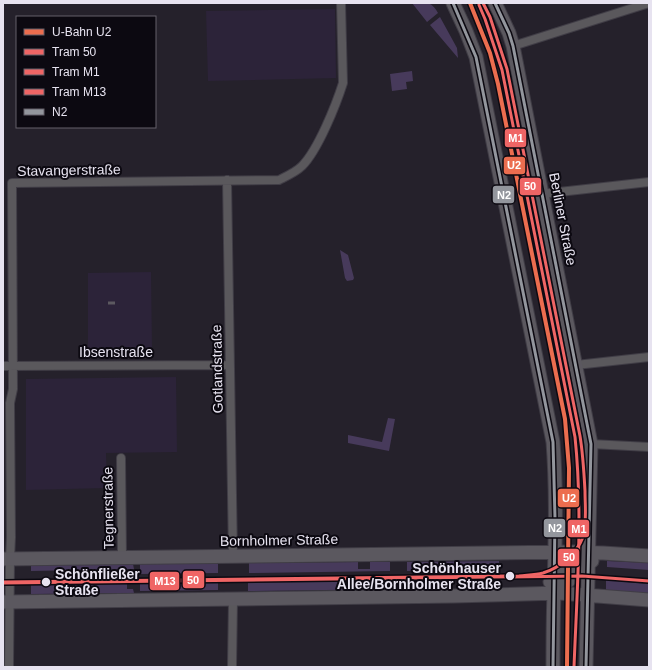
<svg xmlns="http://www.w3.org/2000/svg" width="652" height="670" viewBox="0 0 652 670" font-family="Arial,sans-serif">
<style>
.built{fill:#2c2339}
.green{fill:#473a5b}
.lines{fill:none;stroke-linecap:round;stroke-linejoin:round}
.minor-casing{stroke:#403d46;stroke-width:10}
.primary-casing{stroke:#403d46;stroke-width:15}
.minor{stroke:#5a585c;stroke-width:8}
.primary{stroke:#5b585f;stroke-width:13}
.rail{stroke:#5c5960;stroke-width:3;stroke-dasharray:7 7;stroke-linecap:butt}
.bus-1-casing{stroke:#0c0911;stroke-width:6}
.bus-1{stroke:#93969d;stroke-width:3}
.tram-1-casing{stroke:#0c0911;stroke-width:6}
.tram-2-casing{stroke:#0c0911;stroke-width:6}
.tram-3-casing{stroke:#0c0911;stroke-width:6}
.tram-1{stroke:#ef6565;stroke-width:3}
.tram-2{stroke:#ef6565;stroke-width:3}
.tram-3{stroke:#ef6565;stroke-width:3}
.metro-1-casing{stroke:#0c0911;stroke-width:7}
.metro-1{stroke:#ec6d4f;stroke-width:4}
.stop-dot{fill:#e7e3f0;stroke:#0c0911;stroke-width:1.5}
.labels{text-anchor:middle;stroke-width:4;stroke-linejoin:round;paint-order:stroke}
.street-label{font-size:14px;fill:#e7e3f0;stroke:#0c0911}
.stop-label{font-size:14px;font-weight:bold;fill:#e7e3f0;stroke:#0c0911;text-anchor:end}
.line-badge{stroke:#0c0911;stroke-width:1.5}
.badge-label{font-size:11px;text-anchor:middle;font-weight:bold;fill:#fff}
</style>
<rect width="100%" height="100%" fill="#25212b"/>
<!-- built -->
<path class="built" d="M335,9L336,78L208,81L206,11Z
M151,272L152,348H88V273Z
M176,377L177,452L106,453L107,488L26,490V379Z"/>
<!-- green -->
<path class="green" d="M412,3C426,3 431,0 438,13L427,22Z
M440,17L457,48L458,58L430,25Z
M412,71L413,81L406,82L407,89L392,91L390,74Z
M340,250L348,255L354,278L353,280L347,281L345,278Z
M388,418L395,419L389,451L348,443V435L382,442Z
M499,561V570L407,571V562Z
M607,561L649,563V570L607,567Z
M358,562V569H370V562H390V571L249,573V563Z
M133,564L134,569L31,571V565Z
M140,564H218V573L140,574Z
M399,579V589L248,591V581Z
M606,580L649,584V596L606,592Z
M218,582V590L140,591V583Z
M127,583V589H133L134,593L31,594V584Z
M449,583V589H416V584Z
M461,583H478L479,586L461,589Z"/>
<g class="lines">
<defs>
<path id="minor" d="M513,46L649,3
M227,180L233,557
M541,194L649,182
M576,365L649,357
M3,366L229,365
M591,444L649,447
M121,458L122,558
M9,667L10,559L11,537L10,403L13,389L12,183L279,180C287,176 296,172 302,166C318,150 336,105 343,83L341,3
M232,667L233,599"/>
<path id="primary" d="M453,3L466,31L476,57L553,442C557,493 555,543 554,593C553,618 553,642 553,667
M495,3L509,33L513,46L591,444L586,667
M3,559L573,552L603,553L649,556
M550,582L588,552
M554,593L592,561
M3,602L454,596L559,593L649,600"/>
</defs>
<!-- minor casing -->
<use href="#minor" class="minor-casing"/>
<!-- primary casing -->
<use href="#primary" class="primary-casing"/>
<!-- minor -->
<use href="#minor" class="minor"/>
<!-- primary -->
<use href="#primary" class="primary"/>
<!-- rail -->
<path class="rail" d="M108,303H117"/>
<defs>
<path id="bus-1" d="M453,3L476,57L553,442L555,518L553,667
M495,3L509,33L513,46L591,444L586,667"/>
</defs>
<!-- bus-1 casing -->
<use href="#bus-1" class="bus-1-casing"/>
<!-- bus-1 -->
<use href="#bus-1" class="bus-1"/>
<defs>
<path id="tram-1" d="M3,582L519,576C527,575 535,575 543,573C560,568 577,553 583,537C587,523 585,506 585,491C584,473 583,454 580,436L507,69L490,17L483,3"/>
<path id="tram-2" d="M479,5L485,19L502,70L575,437C583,514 577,590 574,667"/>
<path id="tram-3" d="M3,583L582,576L649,581"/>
</defs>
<!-- tram-1 casing -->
<use href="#tram-1" class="tram-1-casing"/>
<!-- tram-2 casing -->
<use href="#tram-2" class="tram-2-casing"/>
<!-- tram-3 casing -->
<use href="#tram-3" class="tram-3-casing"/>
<!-- tram-1 -->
<use href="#tram-1" class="tram-1"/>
<!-- tram-2 -->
<use href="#tram-2" class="tram-2"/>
<!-- tram-3 -->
<use href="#tram-3" class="tram-3"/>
<defs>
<path id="metro-1" d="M470,3L490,53L498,84L565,419L569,468L567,667"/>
</defs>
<!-- metro-1 casing -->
<use href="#metro-1" class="metro-1-casing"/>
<!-- metro-1 -->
<use href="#metro-1" class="metro-1"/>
</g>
<!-- markers -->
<g class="stop-dot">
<circle cx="510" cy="576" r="5"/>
<circle cx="46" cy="582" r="5"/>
</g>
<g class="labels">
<!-- street labels -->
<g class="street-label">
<text transform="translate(69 170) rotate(-1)" y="5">Stavangerstraße</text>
<text transform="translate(563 219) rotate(79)" y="5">Berliner Straße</text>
<text x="116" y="357">Ibsenstraße</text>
<text transform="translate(217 369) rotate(-91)" y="5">Gotlandstraße</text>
<text transform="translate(108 508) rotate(-91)" y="5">Tegnerstraße</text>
<text transform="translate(279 540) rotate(-1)" y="5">Bornholmer Straße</text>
</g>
<!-- stop labels -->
<g class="stop-label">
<text x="501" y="573">Schönhauser<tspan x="501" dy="16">Allee/Bornholmer Straße</tspan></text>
<text x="55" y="579" text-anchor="start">Schönfließer<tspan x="55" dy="16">Straße</tspan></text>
</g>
</g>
<g class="line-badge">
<rect x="504" y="128" width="23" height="20" rx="4" fill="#ef6565"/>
<rect x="503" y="156" width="23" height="19" rx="4" fill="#ec6d4f"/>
<rect x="519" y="177" width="23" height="19" rx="4" fill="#ef6565"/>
<rect x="492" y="185" width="23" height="19" rx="4" fill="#93969d"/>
<rect x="557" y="488" width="23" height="20" rx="4" fill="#ec6d4f"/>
<rect x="543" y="518" width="23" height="20" rx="4" fill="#93969d"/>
<rect x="567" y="519" width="23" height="19" rx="4" fill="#ef6565"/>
<rect x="557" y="548" width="23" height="19" rx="4" fill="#ef6565"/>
<rect x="182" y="570" width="23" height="19" rx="4" fill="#ef6565"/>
<rect x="149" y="571" width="31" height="20" rx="4" fill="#ef6565"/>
</g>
<g class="badge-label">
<text x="516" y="142">M1</text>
<text x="514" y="169">U2</text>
<text x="530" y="190">50</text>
<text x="504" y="199">N2</text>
<text x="569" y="502">U2</text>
<text x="555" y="532">N2</text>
<text x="579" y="533">M1</text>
<text x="569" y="561">50</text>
<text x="193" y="584">50</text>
<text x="165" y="585">M13</text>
</g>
<!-- border -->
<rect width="652" height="670" fill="none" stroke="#e7e3f0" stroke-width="8"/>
<!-- legend -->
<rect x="16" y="16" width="140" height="112" fill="#0c0911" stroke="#64606a"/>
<rect x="24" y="29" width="20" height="6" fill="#ec6d4f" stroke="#64606a"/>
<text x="52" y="36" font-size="12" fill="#e7e3f0">U-Bahn U2</text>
<rect x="24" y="49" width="20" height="6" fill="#ef6565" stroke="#64606a"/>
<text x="52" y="56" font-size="12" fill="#e7e3f0">Tram 50</text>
<rect x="24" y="69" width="20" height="6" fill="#ef6565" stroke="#64606a"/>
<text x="52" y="76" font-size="12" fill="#e7e3f0">Tram M1</text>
<rect x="24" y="89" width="20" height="6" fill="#ef6565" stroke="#64606a"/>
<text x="52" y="96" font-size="12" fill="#e7e3f0">Tram M13</text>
<rect x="24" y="109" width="20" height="6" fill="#93969d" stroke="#64606a"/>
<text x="52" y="116" font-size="12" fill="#e7e3f0">N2</text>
</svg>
